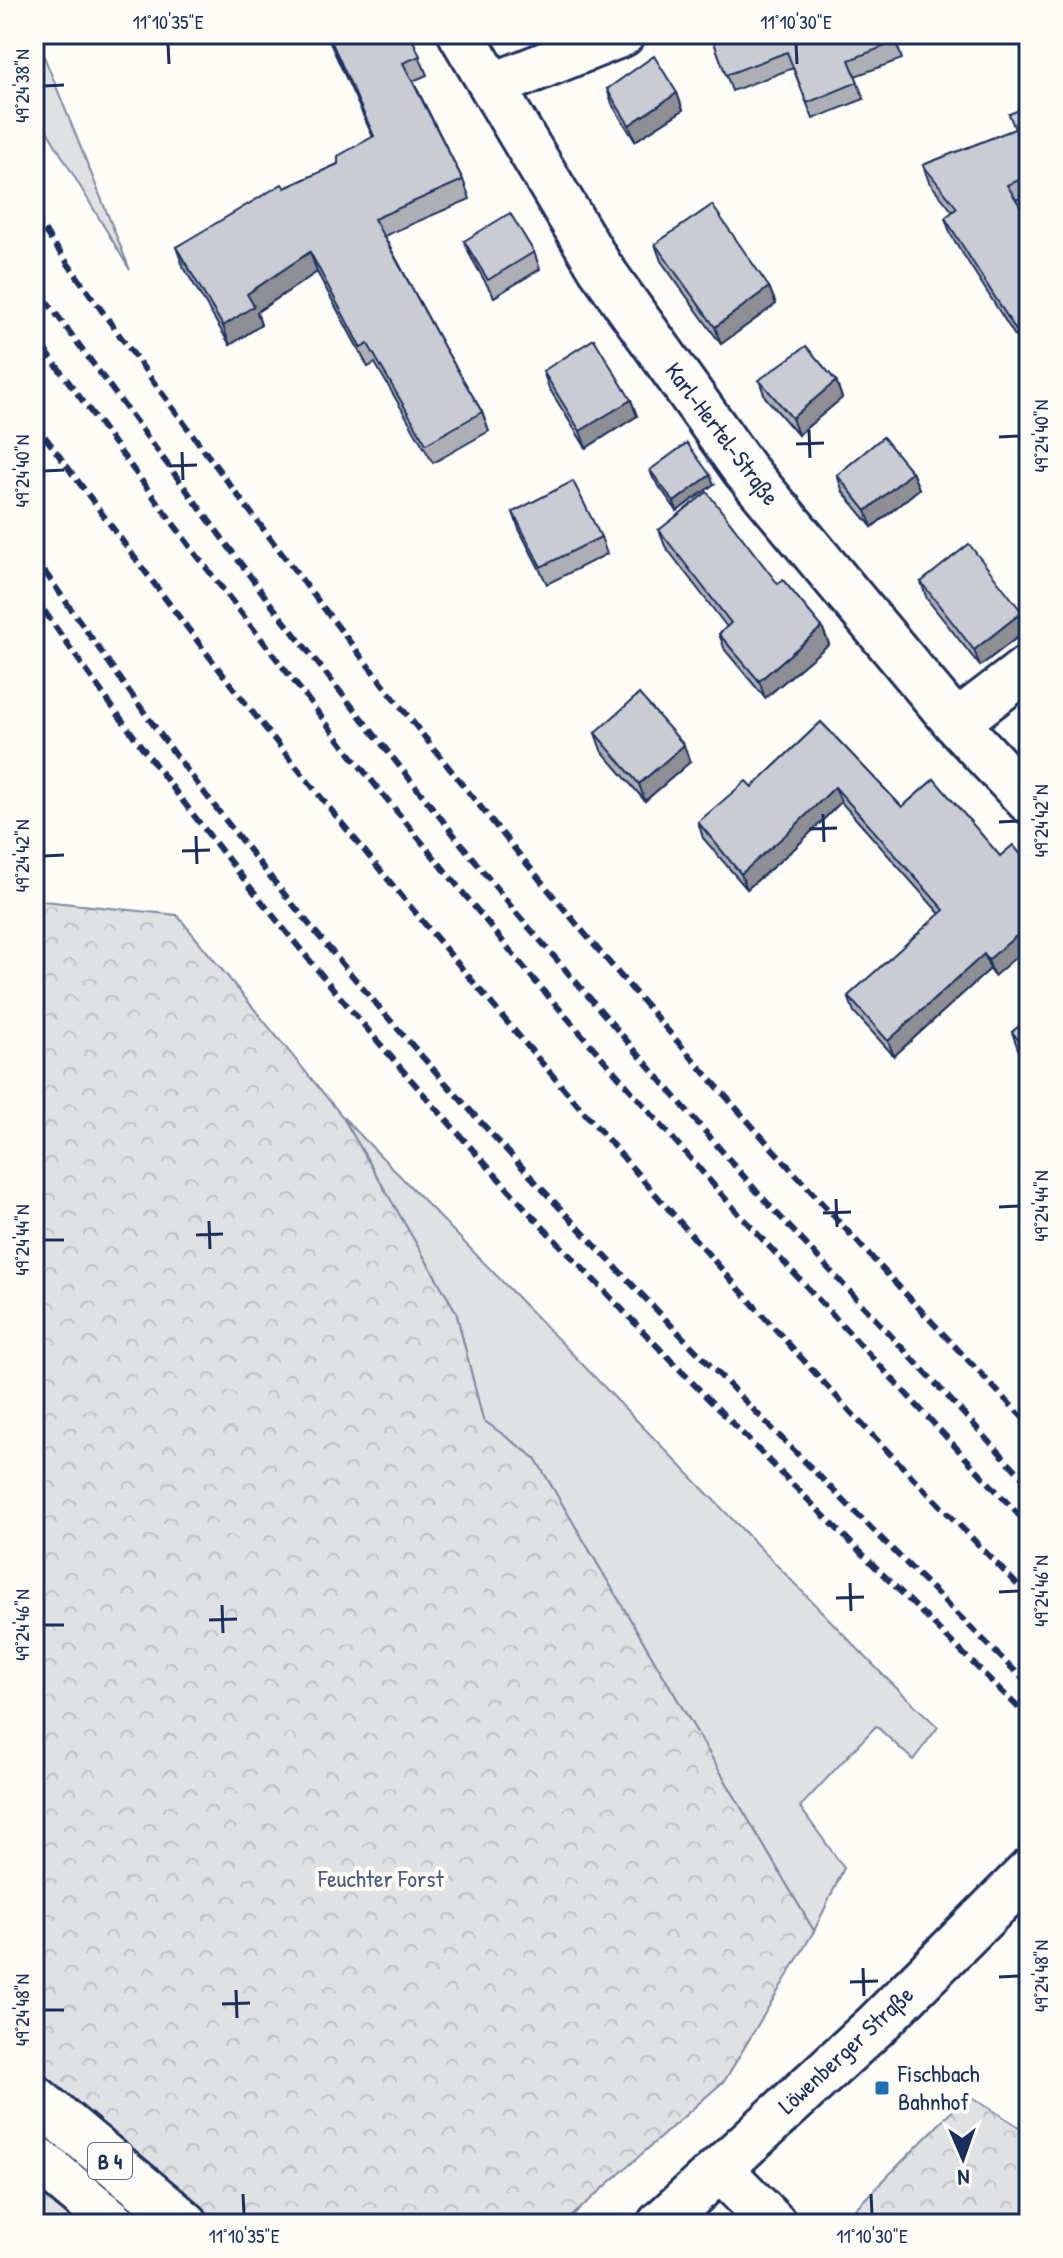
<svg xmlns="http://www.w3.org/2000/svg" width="1063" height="2258" viewBox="0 0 1063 2258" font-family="'Patrick Hand',sans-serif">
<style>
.green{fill:#e0e1e3;stroke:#7e88a0;stroke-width:2}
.forest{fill:url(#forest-crowns);stroke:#7e88a0;stroke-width:2}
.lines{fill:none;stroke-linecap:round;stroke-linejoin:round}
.street-casing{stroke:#1b2f5e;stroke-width:50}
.secondary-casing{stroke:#1b2f5e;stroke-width:50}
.primary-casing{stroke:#1b2f5e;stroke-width:50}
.street{stroke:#fdfcf7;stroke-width:44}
.secondary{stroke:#fdfcf7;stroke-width:44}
.primary{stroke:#fdfcf7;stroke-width:44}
.rail{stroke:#1b2f5e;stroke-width:6;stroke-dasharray:12 6;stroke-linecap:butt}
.wall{fill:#adafb5;stroke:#1b2f5e;stroke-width:2}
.shaded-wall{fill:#8d8f94;stroke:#1b2f5e;stroke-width:2}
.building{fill:#c9ccd3;stroke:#1b2f5e;stroke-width:2}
.ticks{fill:none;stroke:#1b2f5e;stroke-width:3}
.poi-dot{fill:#1f6fb2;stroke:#fdfcf7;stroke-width:3}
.labels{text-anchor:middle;stroke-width:8;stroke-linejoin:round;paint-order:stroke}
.shield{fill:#fdfcf7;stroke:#5f6c8c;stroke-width:2}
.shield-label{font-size:22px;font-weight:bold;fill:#1b2f5e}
.street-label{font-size:24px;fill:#1b2f5e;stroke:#fdfcf7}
.park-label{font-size:24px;fill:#4c5c7f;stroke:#fdfcf7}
.poi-label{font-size:24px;fill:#1b2f5e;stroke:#fdfcf7;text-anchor:start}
.neatline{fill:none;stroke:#1b2f5e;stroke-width:3}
.ticks-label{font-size:20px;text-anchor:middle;fill:#1b2f5e}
</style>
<defs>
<pattern id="forest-crowns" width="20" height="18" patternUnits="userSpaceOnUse" patternTransform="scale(2)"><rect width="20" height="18" fill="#e0e1e3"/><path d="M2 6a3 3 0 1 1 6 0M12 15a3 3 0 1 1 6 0" fill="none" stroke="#c0c1c5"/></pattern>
</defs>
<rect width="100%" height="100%" fill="#fdfcf7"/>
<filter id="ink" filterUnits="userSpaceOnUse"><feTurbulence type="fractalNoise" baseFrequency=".0125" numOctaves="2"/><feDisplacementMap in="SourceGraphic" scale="16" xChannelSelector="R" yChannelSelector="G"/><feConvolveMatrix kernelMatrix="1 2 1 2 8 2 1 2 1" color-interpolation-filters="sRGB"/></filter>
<g filter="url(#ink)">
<!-- green -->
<path class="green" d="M34,34H35L130,270L34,109Z
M342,1116L885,1677L938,1727L913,1760L876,1726L800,1807L844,1868L814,1931L535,1458L483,1420L456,1312Z"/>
<!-- forest -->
<path class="forest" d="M34,900L177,915L342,1116L456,1312L483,1420L535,1458L814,1931L725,2080L563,2224H34Z
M968,2095L1029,2133V2224H869L853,2211Z"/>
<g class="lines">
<defs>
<path id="street" d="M461,34L600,267L744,469L956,723L1029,801
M492,86L622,34
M956,723L1029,667"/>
<path id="secondary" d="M660,2224L875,2026L1029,1872"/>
<path id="primary" d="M34,2097L186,2224
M34,2156L115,2224
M720,2169L774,2224"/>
</defs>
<!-- street casing -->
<use href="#street" class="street-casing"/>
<!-- secondary casing -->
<use href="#secondary" class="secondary-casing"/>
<!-- primary casing -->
<use href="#primary" class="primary-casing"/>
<!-- street -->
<use href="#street" class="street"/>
<!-- secondary -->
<use href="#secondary" class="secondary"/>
<!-- primary -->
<use href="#primary" class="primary"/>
<!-- rail -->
<path class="rail" d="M34,216C210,464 395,707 590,940C731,1106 878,1267 1029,1424
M34,284L273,607L513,909L759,1194L1029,1484
M34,335L195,553L350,754L535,981L739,1214L1029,1526
M34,422C108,521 181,622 258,719C443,951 636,1177 836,1396C898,1464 965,1530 1029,1597
M34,557C78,618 121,681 166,742C235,835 309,926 384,1013C588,1248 808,1466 1029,1685
M34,596C178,806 339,1003 510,1191C543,1229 579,1264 614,1301C749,1443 889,1581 1029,1718"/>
</g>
<!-- wall -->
<path class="wall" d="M326,34H410L427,75L413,81L463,180L470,199L384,236L444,347L482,412L489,431L433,463L375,363L368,367L317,272L257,312L261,325L230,345L183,266L176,247L285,188L338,164L373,137Z
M711,34H893L902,59L855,76L864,99L813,119L793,68L732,91Z
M607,89L677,93L683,110L635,141L613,106Z
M1029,106V194L1016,200L1029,220V358L951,235L945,218L953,212L929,182L923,165L1015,129Z
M464,241L534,252L540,269L494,297L471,257Z
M655,244L769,287L776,304L721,344L661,261Z
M543,371L631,400L637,416L586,448L549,388Z
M759,380L836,381L842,398L798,435L765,397Z
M650,470L714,484L677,511L653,478Z
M912,472L919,489L872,527L843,492L837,475Z
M513,512L601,537L607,554L547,584L519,529Z
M659,530L778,584L822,627L829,644L765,698L725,650L719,634L727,627L665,546Z
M921,582L1022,612L1028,629L980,666L927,599Z
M821,722L902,807L934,779L994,976L990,969L894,1056L854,1012L848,996L940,914L841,802L796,847L747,889L703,838L698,822L752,787Z
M595,733L690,762L645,801L601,750Z
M1029,1018V1062L1018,1049L1012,1032Z"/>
<!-- shaded-wall -->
<path class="shaded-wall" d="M677,93L683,110L635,141L629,125Z
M310,252L317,272L257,312L261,325L230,345L223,326L247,294Z
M769,287L776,304L721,344L715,327Z
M836,381L842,398L798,435L792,418Z
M631,400L637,416L586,448L580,431Z
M912,472L919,489L872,527L866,511Z
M710,475L714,484L677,511L674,502Z
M1022,612L1028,629L980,666L974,650Z
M822,627L829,644L765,698L759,681Z
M684,745L690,762L645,801L639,784Z
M835,787L841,802L796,847L747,889L741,874Z
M1029,925V946L994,976L988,960Z
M984,954L990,969L894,1056L888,1041Z"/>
<!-- building -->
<path class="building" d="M328,34H410L420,56L403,63L463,180L374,219L444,347L482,412L426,444L368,344L361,348L310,252L247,294L254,306L223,326L176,247L282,184L285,188L338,164V156L374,136Z
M711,34H893L896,42L849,60L858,82L807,103L787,52L726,75Z
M654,56L677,93L629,125L607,89Z
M1029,106V176L1007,185L1029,220V351L945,218L957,208L923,165L1015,129L1009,114Z
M712,205L769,287L715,327L655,244Z
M510,213L534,252L488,280L464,241Z
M594,339L631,400L580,431L543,371Z
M806,346L836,381L792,418L759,380Z
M883,437L912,472L866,511L837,475Z
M687,443L710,475L674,502L650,470Z
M573,481L601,537L541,567L513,512Z
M707,492L778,584L783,580L822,627L759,681L719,634L731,623L659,530Z
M969,544L1022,612L974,650L921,582Z
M639,694L684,745L639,784L595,733Z
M821,722L902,807L934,779L1000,856L1013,845L1029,864V925L988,960L984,954L888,1041L848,996L944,910L835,787L790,831L741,874L698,822L746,781L752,787Z
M1029,1018V1053L1012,1032Z"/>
</g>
<!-- ticks -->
<path class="ticks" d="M168,44L169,64M796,44L797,64M44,86L64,85M809,430L810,458M999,437L1019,436M796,444L824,443M182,452L183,480M169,466L197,465M44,471L64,470M823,814L824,842M999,822L1019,821M809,829L837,828M196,836L197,864M182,851L210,850M44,856L64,855M836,1199L837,1227M999,1207L1019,1206M823,1213L851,1212M209,1221L210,1249M196,1235L223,1234M44,1240H64M850,1583L851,1611M999,1592L1019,1591M836,1598L864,1597M222,1605L223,1633M209,1620L237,1619M44,1625H64M863,1968L864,1996M999,1977L1019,1976M850,1982L878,1981M236,1990L237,2018M222,2004L250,2003M44,2010H64M243,2194L244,2214M871,2194L872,2214"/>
<!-- markers -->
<rect class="poi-dot" x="874" y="2080" width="16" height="16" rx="4"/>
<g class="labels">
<!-- shield labels -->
<rect class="shield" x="88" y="2143" width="44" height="36" rx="6"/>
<g class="shield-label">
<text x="110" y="2169">B 4</text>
</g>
<!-- street labels -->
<g class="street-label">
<text transform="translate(722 434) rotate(53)" y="8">Karl-Hertel-Straße</text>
<text transform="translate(846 2050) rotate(-43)" y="8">Löwenberger Straße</text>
</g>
<!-- park labels -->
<g class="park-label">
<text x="381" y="1887">Feuchter Forst</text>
</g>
<!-- poi labels -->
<g class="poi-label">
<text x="898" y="2082">Fischbach<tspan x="898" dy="28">Bahnhof</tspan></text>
</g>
</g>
<!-- margin -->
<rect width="1063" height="2258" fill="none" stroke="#fdfcf7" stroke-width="88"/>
<!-- north arrow -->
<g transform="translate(963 2158) rotate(178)" stroke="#fdfcf7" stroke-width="6" paint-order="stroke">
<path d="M0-6L14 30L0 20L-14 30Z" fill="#1b2f5e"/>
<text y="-12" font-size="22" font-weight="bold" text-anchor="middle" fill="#1b2f5e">N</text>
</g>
<rect x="44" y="44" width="975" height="2170" class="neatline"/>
<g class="ticks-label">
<text x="168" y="29">11°10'35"E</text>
<text x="796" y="29">11°10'30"E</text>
<text transform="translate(22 86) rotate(-90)" y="7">49°24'38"N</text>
<text transform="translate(1041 436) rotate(-90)" y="7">49°24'40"N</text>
<text transform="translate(22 471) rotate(-90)" y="7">49°24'40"N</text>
<text transform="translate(1041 821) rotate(-90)" y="7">49°24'42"N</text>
<text transform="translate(22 856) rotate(-90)" y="7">49°24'42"N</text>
<text transform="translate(1041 1206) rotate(-90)" y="7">49°24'44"N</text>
<text transform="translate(22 1240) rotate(-90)" y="7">49°24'44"N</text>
<text transform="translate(1041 1591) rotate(-90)" y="7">49°24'46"N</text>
<text transform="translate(22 1625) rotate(-90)" y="7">49°24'46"N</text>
<text transform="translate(1041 1976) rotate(-90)" y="7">49°24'48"N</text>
<text transform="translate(22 2010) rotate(-90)" y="7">49°24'48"N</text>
<text x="244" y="2243">11°10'35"E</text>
<text x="872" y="2243">11°10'30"E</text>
</g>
</svg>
